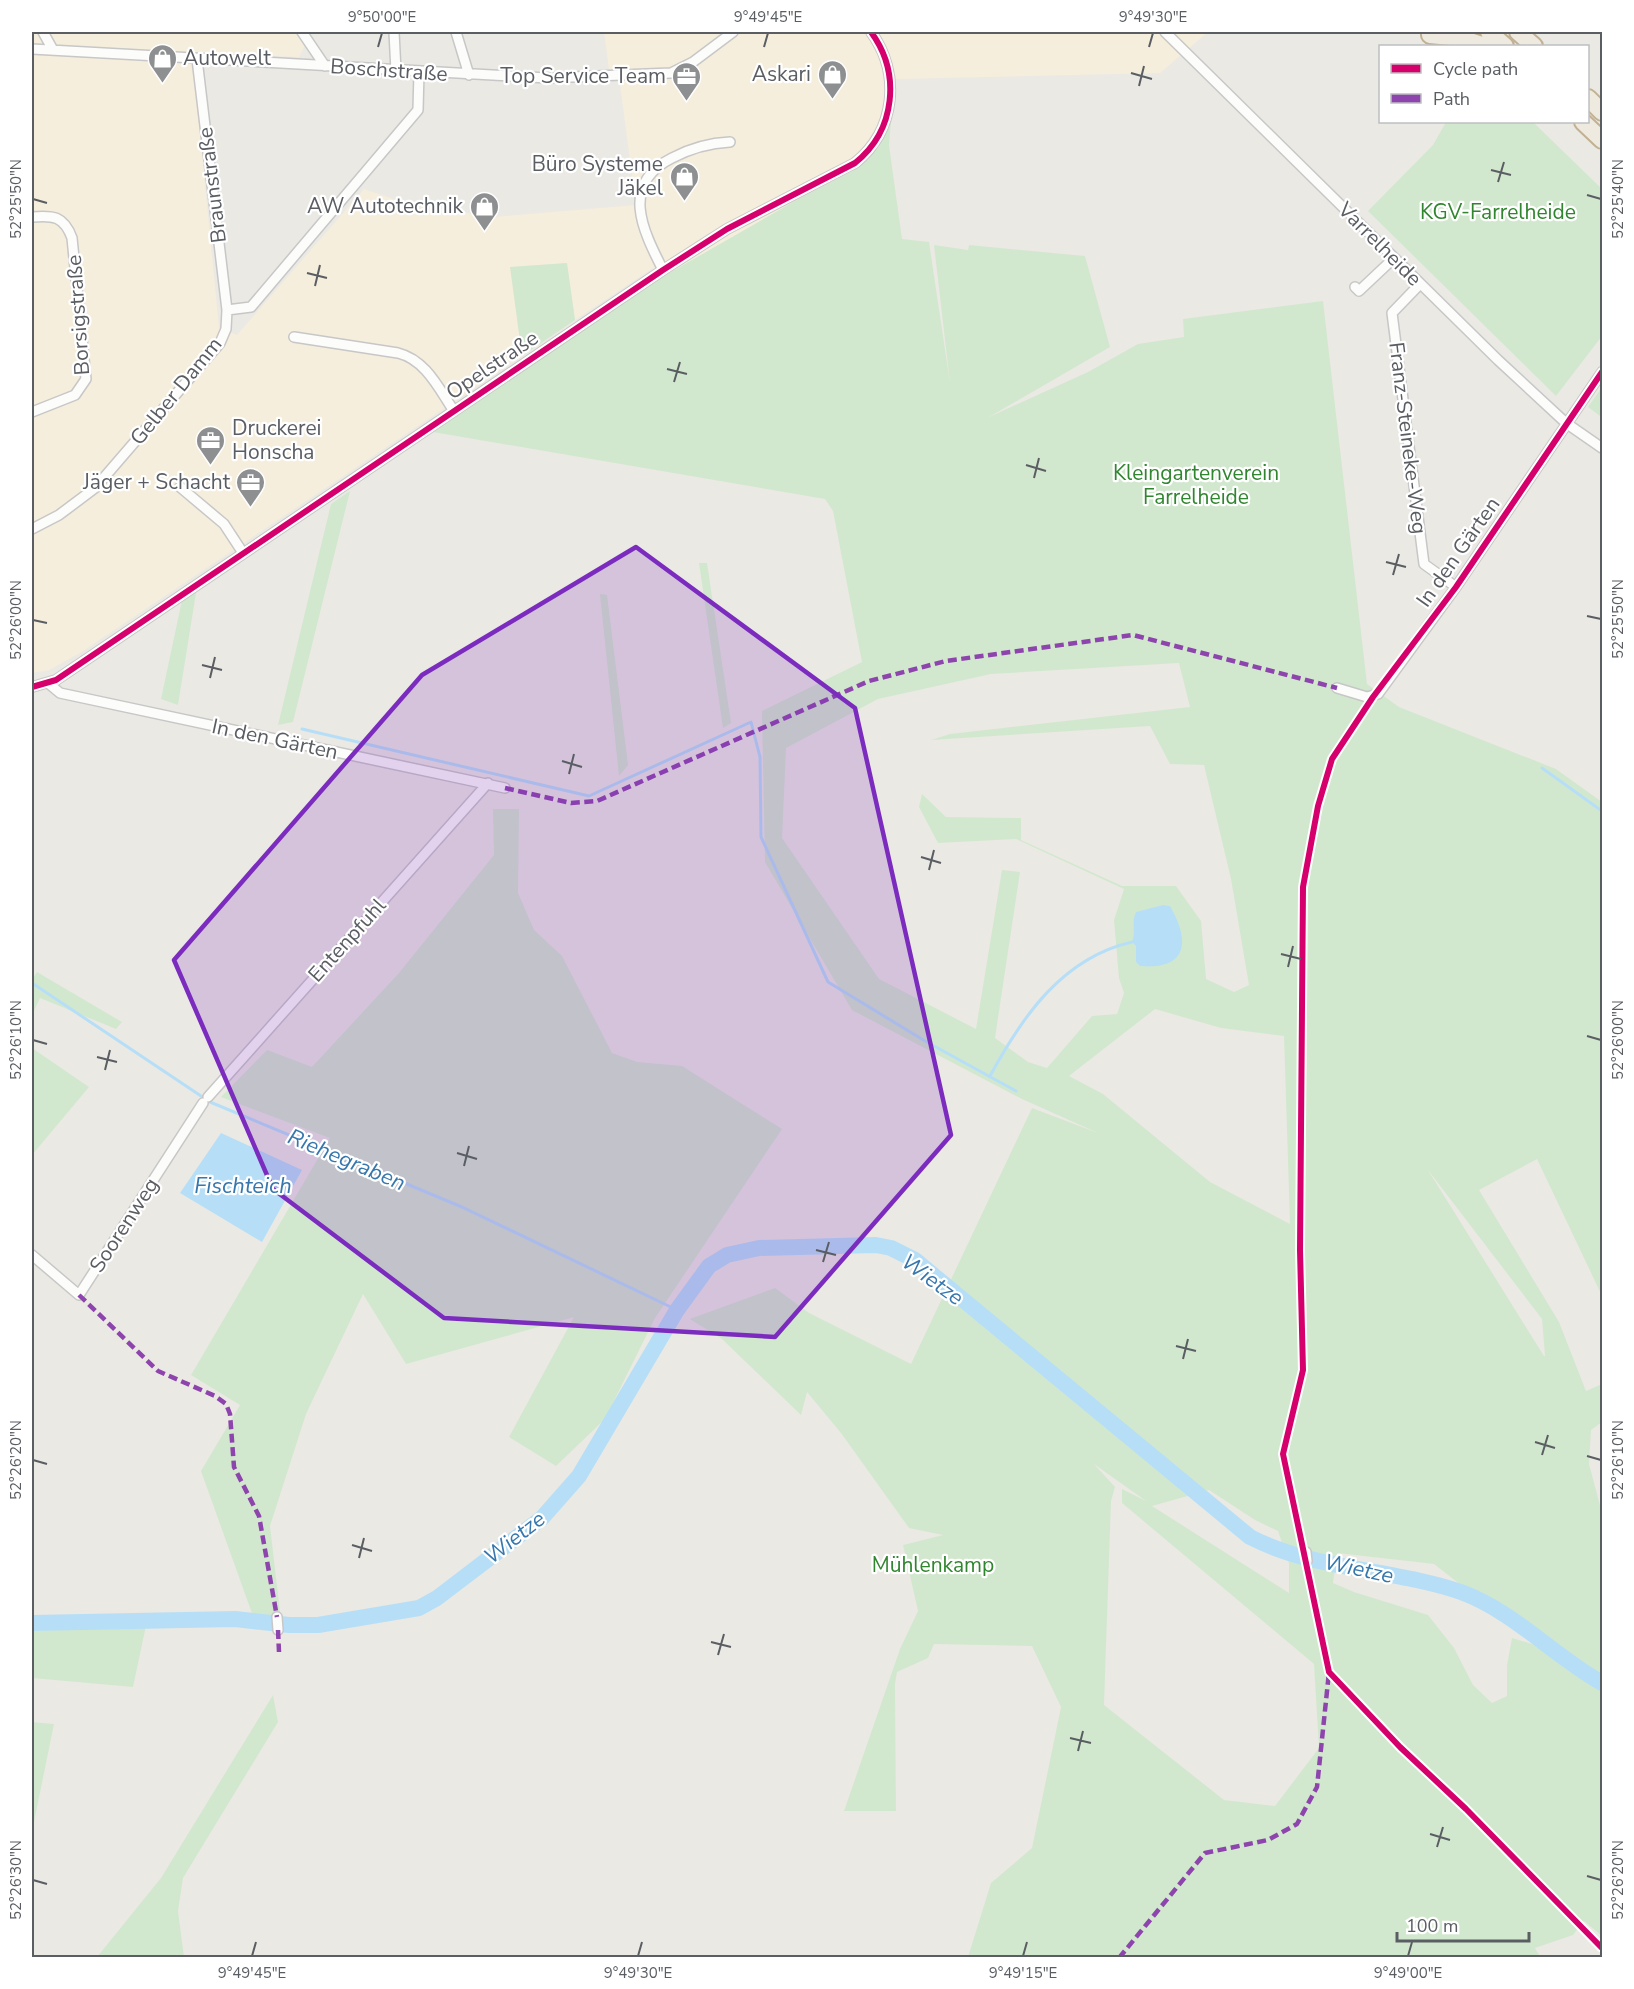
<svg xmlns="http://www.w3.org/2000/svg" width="1634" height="1989" viewBox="0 0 1634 1989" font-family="'Nunito Sans',sans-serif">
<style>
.commercial{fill:#f6eedc}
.green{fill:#d2e8ce;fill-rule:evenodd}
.water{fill:#b6dff7}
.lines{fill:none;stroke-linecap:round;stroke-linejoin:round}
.stream{stroke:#b6dff7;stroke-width:3}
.river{stroke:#b6dff7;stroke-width:16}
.minor-casing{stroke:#c7c7c7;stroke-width:12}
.motorway-casing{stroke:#c2b192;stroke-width:20}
.minor{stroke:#fcfcfb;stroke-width:9}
.motorway{stroke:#eeeae0;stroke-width:16}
.quiet{stroke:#8e44ad;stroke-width:4.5;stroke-dasharray:9 4.5;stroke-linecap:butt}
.cycleway-casing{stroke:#fff;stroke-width:10}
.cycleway{stroke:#d6006c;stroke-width:6}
.marked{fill:#7b2cbf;fill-opacity:0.2;stroke:#7b2cbf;stroke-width:4.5;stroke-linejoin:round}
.ticks{fill:none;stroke:#5a5e63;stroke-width:2}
.labels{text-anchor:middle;stroke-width:4.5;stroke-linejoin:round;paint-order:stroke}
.poi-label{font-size:21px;fill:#5a5e63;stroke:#fff;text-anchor:end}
.street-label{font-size:21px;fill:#5a5e63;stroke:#fff}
.park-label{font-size:21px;fill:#30852f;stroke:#fff}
.water-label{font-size:22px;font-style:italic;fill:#3677ad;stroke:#fff}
.neatline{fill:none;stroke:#5a5e63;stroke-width:2}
.ticks-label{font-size:15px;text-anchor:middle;fill:#5a5e63}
</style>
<rect width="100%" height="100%" fill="#ebe9e4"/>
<!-- commercial -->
<path class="commercial" d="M32,32H296L305,45L299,57L192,52L219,328L237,335L364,189L411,205L494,217L636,205L620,84L610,76L604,32H1208L1160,73L895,79L891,121L879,147L863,165L657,280L653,268L575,320L567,263L511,267L522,356L80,653L49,670L32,673Z"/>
<!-- green -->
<path class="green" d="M891,121L889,145L902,239L929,242L950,383L934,245L968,250L969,245L1085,256L1110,347L989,417L1088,372L1138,344L1184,337L1183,319L1323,301L1367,684L1399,707L1556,769L1602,802V1296L1537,1159L1479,1190L1559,1322L1586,1391L1602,1384V1422L1591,1430L1589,1464L1602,1513V1936L1584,1921L1573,1935L1535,1948L1541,1958L968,1957L991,1883L1032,1848L1061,1707L1032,1646L934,1644L928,1658L897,1672L895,1684L896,1811H844L900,1649L918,1611L903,1545L943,1535L909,1528L841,1433L807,1392L801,1415L722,1339L690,1319L775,1288L809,1313L911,1364L1032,1108L1098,1133L1022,1099L852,1010L765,862L762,711L862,662L833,511L825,499L433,432L657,280L800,198L853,171L879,147ZM1179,663L1190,707L950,734L931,740L1150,726L1170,764L1204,765L1231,879L1249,985L1234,992L1206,979L1201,921L1176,886H1122L1021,840V818L946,817L922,794L919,807L938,843L1016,839L1124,889L1114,920L1119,978L1124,993L1117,1014L1092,1016L1047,1068L1028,1062L995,1038L1020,872L1002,870L976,1029L879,979L782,838L786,748L878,699L991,674ZM1155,1009L1221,1028L1284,1036L1290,1224L1210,1182L1103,1094L1069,1076ZM1428,1170L1542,1319L1545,1356H1544ZM1094,1464L1146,1501L1122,1489V1503L1314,1664L1319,1748L1275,1806L1224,1800L1104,1705L1111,1501L1115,1487ZM1209,1490L1255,1520L1278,1531L1289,1563V1593L1152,1506ZM1337,1553L1434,1564L1539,1646L1512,1638L1507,1665V1696L1492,1703L1473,1685L1454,1648L1428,1615L1354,1592L1333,1583Z
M1446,122H1533L1602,189V336L1556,396L1368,211L1433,145Z
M567,263L575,320L522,356L510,267Z
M1602,387V413L1600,416L1588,407Z
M350,491L293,722L278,725L331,504Z
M699,563H707L731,723L723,728Z
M196,593L178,705L161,699L182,600Z
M600,594L607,595L628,765L619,776Z
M493,809H519L518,893L534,930L562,956L612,1053L637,1062L682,1066L782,1129L655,1318L605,1419L556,1466L509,1437L574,1317L406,1364L363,1294L306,1414L270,1526L281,1620L254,1619L201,1471L240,1405L191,1375L330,1138L221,1097L267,1050L312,1067L399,973L494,855Z
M37,972L122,1022L116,1029L40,998L32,1015V979Z
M32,1048L89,1087L32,1155Z
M147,1621L133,1687L32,1678V1623Z
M273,1695L278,1722L183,1878L178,1911L184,1957H97L161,1878Z
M32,1722L54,1724L32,1832Z"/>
<!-- water -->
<path class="water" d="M1163,905L1170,906C1191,942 1187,970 1140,966L1136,962V946L1132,942C1136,932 1131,922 1136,912Z
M221,1133L302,1170L262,1242L180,1193Z"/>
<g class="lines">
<!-- stream -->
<path class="stream" d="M302,729L589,796L751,722L760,757L761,837L828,982L925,1041L1016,1091
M1542,768L1602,811
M32,983L210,1102L462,1207L677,1310
M990,1076C1022,1017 1062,958 1132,942"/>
<!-- river -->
<path class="river" d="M32,1623L235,1619L289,1625H318L419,1608L437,1598L542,1518L579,1476L677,1310L709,1266L727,1255L759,1248L876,1245L891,1248L915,1260L1250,1537C1314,1570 1393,1569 1461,1592C1513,1611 1554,1656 1602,1683"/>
<defs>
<path id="minor" d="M43,32L53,50
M302,32L325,66
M394,32L396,71
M456,32L469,75
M1165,32L1498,360L1566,423L1602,448
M32,49L547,78L671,73L693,62L733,32
M32,217C53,215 64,216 72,238L86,379L75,395L32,412
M663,270C642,229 620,184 672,158C691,148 709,143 730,142
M1420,284L1392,313L1424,564L1456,587
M1355,287L1359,291L1393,259
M227,310L251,307L418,110L419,72
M294,337L398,353C426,360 439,389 454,411
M180,487L224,524L243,553
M32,529L59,515L95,488L220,343L226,329L227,310L197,59
M48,683L60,693L505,788
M32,687L56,680L663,270L727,229L855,163C896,130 901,73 871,32
M1337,688L1367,697L1378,694L1456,587L1602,372
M208,1097L488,783
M32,1255L79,1295L203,1103
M1306,1552L1307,1561
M277,1617L278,1630"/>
<path id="motorway" d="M1489,32L1505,46
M1518,32L1534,46
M1430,35L1461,38L1485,46
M1588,98L1602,112
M1583,122L1602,140"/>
</defs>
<!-- minor casing -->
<use href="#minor" class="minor-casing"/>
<!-- motorway casing -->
<use href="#motorway" class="motorway-casing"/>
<!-- minor -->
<use href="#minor" class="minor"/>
<!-- motorway -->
<use href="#motorway" class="motorway"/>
<!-- quiet -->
<path class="quiet" d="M505,788L571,803L597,801L869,681L946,661L1133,635L1337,688
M79,1295L158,1371L215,1396L226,1404L230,1414L234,1467L259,1516L277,1617
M278,1630L279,1652
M1119,1958L1205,1853L1268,1840L1297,1824L1317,1787L1329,1672"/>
<defs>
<path id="cycleway" d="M1602,372L1456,587L1373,697L1332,759L1318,806L1303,887L1300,1250L1303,1370L1283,1454L1329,1672L1400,1747L1466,1809L1602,1948
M32,687L56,680L663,270L727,229L855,163C896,130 901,73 871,32"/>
</defs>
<!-- cycleway casing -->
<use href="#cycleway" class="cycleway-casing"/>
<!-- cycleway -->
<use href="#cycleway" class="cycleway"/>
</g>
<!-- marked area -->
<path class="marked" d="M636,547L855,708L951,1135L775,1337L444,1318L273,1189L174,960L422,675Z"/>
<!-- ticks -->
<path class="ticks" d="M378,47L382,33M764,47L768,33M1149,47L1153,33M1131,73L1152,79M1139,86L1144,66M1491,170L1511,175M1498,182L1504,162M1587,195L1601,199M33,199L47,203M307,273L327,278M315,286L320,265M667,369L687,374M674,382L680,362M1026,465L1046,471M1034,478L1039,458M1386,562L1406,567M1393,575L1399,554M1587,616L1601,619M33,620L47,623M202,665L222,670M210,678L215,657M562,761L582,767M569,774L574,754M921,857L941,863M929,870L934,850M1281,954L1301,959M1288,967L1293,946M1587,1036L1601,1040M33,1040L47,1044M97,1057L117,1062M105,1070L110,1050M457,1153L477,1159M464,1166L469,1146M816,1250L836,1255M823,1262L829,1242M1176,1346L1196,1351M1183,1359L1188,1339M1535,1442L1555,1448M1542,1455L1548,1435M1587,1456L1601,1460M33,1460L47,1464M352,1545L372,1551M359,1558L364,1538M711,1642L731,1647M718,1655L724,1634M1070,1738L1091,1743M1078,1751L1083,1731M1430,1834L1450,1840M1437,1847L1443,1827M1587,1876L1601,1880M33,1880L47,1884M252,1956L256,1942M638,1956L642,1942M1023,1956L1027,1942M1408,1956L1412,1942"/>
<!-- icons -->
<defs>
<symbol id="shop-pin" viewBox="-11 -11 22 30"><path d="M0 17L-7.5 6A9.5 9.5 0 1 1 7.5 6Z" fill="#8d8f90" stroke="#fff"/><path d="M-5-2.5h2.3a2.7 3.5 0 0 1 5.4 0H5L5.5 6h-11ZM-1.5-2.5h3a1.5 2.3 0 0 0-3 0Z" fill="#fff"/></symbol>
<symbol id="office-pin" viewBox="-11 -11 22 30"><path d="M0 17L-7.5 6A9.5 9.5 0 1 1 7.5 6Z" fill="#8d8f90" stroke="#fff"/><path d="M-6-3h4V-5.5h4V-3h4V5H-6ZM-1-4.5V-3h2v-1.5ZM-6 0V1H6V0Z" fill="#fff"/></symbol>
</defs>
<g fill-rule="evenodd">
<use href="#shop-pin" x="146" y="42" width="33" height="45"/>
<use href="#shop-pin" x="816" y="58" width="33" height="45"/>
<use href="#office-pin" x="670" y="60" width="33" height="45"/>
<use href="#shop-pin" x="668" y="160" width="33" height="45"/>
<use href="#shop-pin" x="468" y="190" width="33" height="45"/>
<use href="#office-pin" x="194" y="424" width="33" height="45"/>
<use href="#office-pin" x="234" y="466" width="33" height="45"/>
</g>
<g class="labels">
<!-- poi labels -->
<g class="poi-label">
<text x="183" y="65" text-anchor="start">Autowelt</text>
<text x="811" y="81">Askari</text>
<text x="666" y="83">Top Service Team</text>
<text x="663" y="171">Büro Systeme<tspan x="663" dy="24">Jäkel</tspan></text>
<text x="463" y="213">AW Autotechnik</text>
<text x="232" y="435" text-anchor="start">Druckerei<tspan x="232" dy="24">Honscha</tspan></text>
<text x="230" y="489">Jäger + Schacht</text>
</g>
<!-- street labels -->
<g class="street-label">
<text transform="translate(389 70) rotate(4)" y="7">Boschstraße</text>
<text transform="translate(212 185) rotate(-97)" y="7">Braunstraße</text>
<text transform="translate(1380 244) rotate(45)" y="7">Varrelheide</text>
<text transform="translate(78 315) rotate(-94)" y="7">Borsigstraße</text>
<text transform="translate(492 365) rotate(-34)" y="7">Opelstraße</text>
<text transform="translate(176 391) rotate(-51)" y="7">Gelber Damm</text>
<text transform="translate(1408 438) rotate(83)" y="7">Franz-Steineke-Weg</text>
<text transform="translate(1458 552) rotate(-55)" y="7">In den Gärten</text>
<text transform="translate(275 739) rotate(12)" y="7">In den Gärten</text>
<text transform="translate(347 940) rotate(-48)" y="7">Entenpfuhl</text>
<text transform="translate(124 1225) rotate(-57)" y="7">Soorenweg</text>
</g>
<!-- park labels -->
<g class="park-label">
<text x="1498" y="219">KGV-Farrelheide</text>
<text x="1196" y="480">Kleingartenverein<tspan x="1196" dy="24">Farrelheide</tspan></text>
<text x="933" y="1572">Mühlenkamp</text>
</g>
<!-- water labels -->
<g class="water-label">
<text transform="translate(347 1159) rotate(23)" y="8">Riehegraben</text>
<text x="243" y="1193">Fischteich</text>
<text transform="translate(933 1279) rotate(36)" y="8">Wietze</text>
<text transform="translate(514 1537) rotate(-38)" y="8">Wietze</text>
<text transform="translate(1359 1568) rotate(12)" y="8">Wietze</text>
</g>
</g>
<!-- border -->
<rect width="1634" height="1989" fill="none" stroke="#ffffff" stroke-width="66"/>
<!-- legend -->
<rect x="1379" y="45" width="210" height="78" fill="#ffffff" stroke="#bdbfc1" stroke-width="1.5"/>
<rect x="1391" y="64" width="30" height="9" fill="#d6006c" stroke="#bdbfc1" stroke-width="1.5"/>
<text x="1433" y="75" font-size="18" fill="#5a5e63">Cycle path</text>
<rect x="1391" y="94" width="30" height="9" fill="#8e44ad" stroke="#bdbfc1" stroke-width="1.5"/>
<text x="1433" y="105" font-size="18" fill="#5a5e63">Path</text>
<!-- scale -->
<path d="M1397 1932v9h132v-9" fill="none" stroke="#5a5e63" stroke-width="3"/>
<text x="1406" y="1932" font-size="18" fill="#5a5e63" stroke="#ffffff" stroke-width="4.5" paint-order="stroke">100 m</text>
<rect x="33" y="33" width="1568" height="1923" class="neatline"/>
<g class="ticks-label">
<text x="382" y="22">9°50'00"E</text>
<text x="768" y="22">9°49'45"E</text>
<text x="1153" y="22">9°49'30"E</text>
<text transform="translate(1618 199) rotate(-90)" y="5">52°25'40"N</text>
<text transform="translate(16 199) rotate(-90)" y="5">52°25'50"N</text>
<text transform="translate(1618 619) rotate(-90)" y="5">52°25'50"N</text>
<text transform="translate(16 620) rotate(-90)" y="5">52°26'00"N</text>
<text transform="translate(1618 1040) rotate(-90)" y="5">52°26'00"N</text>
<text transform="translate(16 1040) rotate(-90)" y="5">52°26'10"N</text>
<text transform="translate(1618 1460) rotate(-90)" y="5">52°26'10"N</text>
<text transform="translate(16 1460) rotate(-90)" y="5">52°26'20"N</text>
<text transform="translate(1618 1880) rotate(-90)" y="5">52°26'20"N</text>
<text transform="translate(16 1880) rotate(-90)" y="5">52°26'30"N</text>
<text x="252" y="1978">9°49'45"E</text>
<text x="638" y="1978">9°49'30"E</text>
<text x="1023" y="1978">9°49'15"E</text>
<text x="1408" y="1978">9°49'00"E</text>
</g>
</svg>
